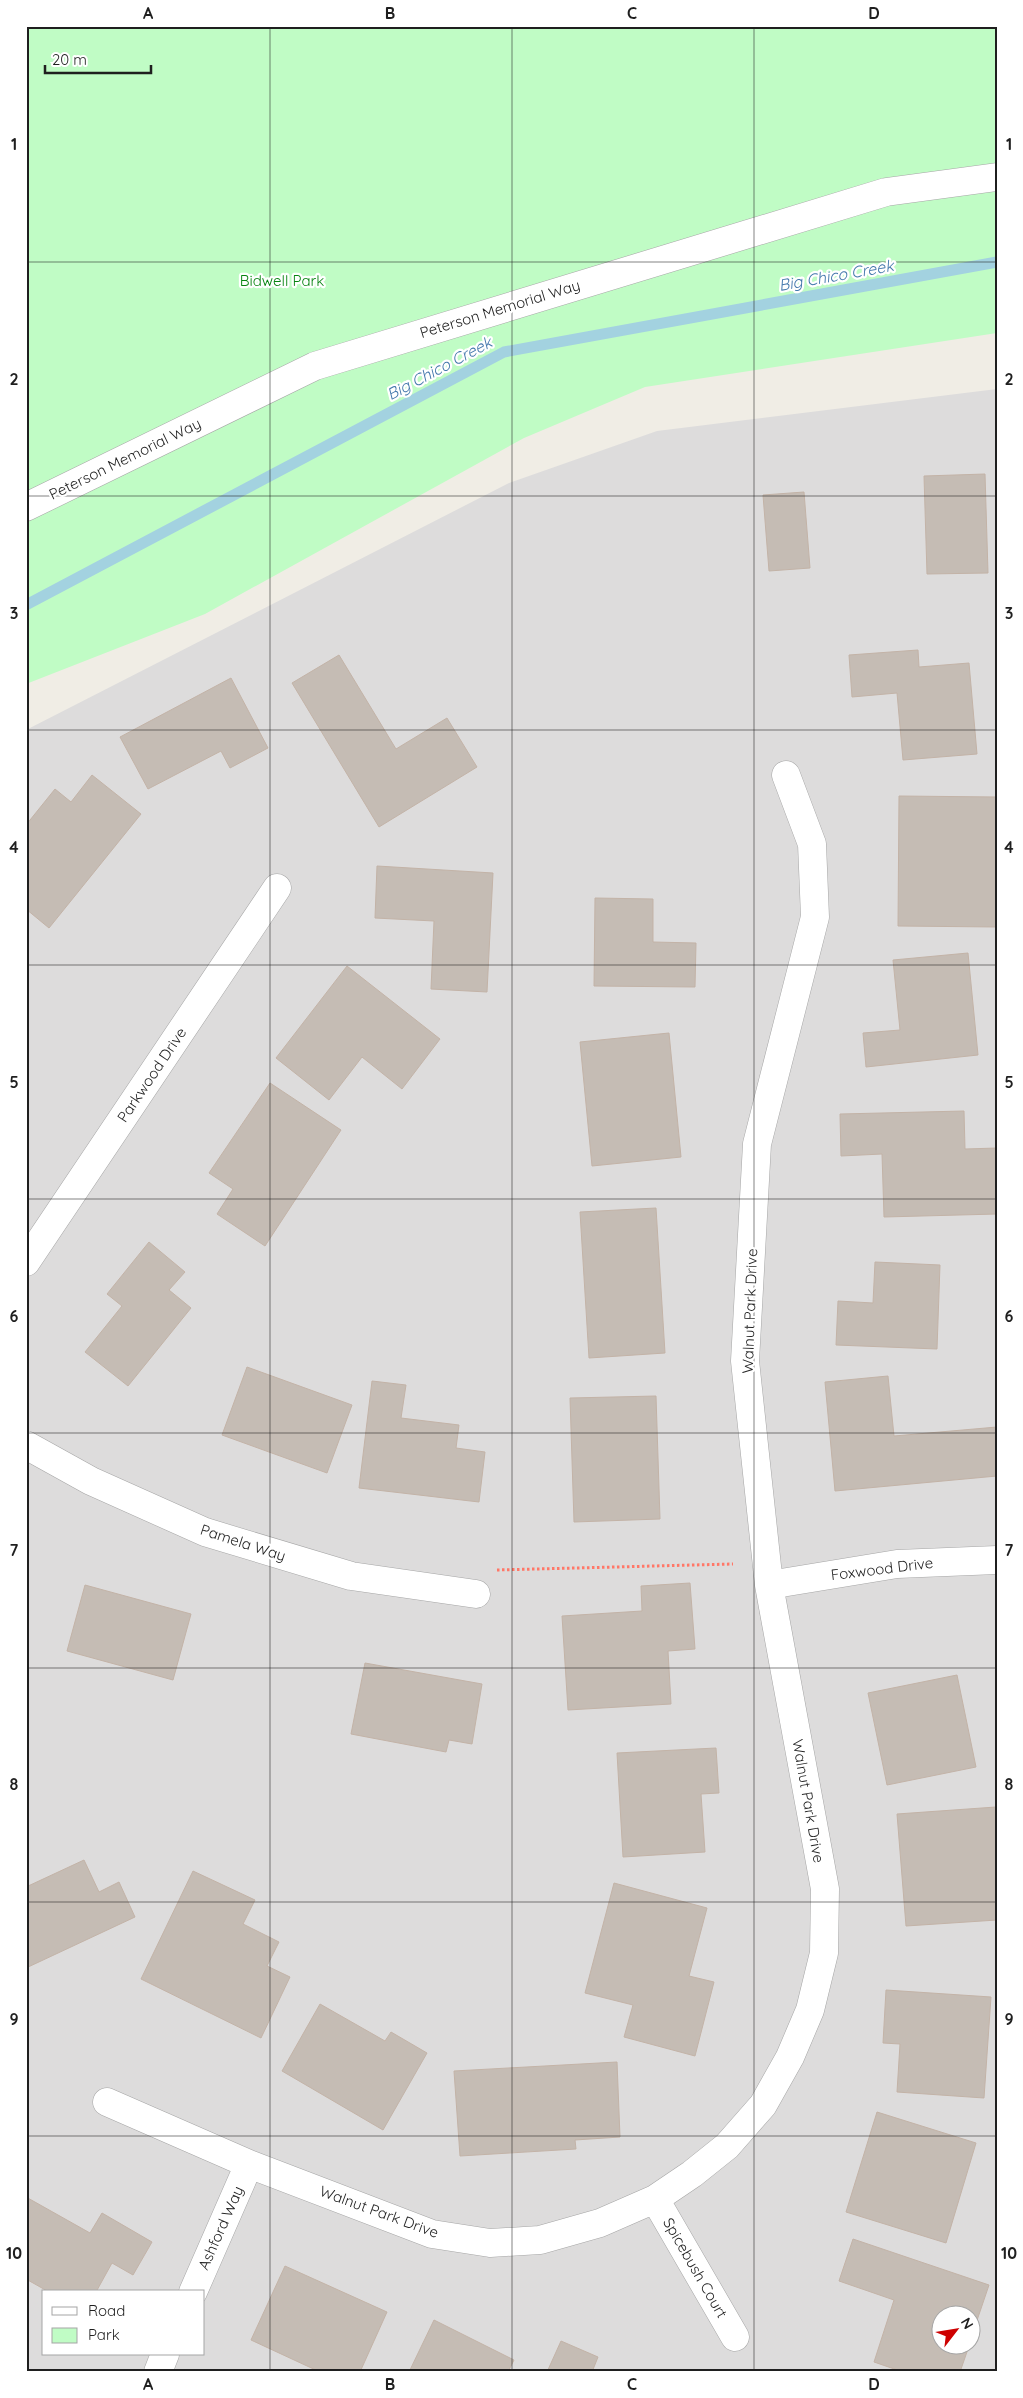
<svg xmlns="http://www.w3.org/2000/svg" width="1023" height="2398" viewBox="0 0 1023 2398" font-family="Quicksand,sans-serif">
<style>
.residential{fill:#dddcdc;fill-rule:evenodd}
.park{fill:#c0fcc5}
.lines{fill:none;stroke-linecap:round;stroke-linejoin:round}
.stream{stroke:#a3d2e0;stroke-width:11}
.building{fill:#c5bcb4;stroke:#c3b3a7}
.minor-casing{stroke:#a6a6a6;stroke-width:29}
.path{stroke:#ff7767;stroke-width:3;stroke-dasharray:2.5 2.5;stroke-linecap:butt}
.minor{stroke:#fff;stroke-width:28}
.grid{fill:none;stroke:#1f1f1f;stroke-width:1;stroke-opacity:0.55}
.labels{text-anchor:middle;stroke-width:4.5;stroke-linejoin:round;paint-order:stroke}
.park-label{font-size:15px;fill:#078411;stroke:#fff}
.street-label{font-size:15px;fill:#1f1f1f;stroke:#fff}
.water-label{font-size:16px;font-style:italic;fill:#4478ac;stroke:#fff}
.neatline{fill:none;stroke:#1f1f1f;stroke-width:2}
.grid-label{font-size:16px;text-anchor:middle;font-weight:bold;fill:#1f1f1f}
</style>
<rect width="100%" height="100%" fill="#f0ede5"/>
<!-- residential -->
<path class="residential" d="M997,389V2372H26V730L509,483L657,431ZM44,2292H204V2354H44ZM940,2316H970V2346H940Z"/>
<!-- park -->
<path class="park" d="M26,26H997V333L645,387L524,438L205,614L26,684Z"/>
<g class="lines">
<!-- stream -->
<path class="stream" d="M26,605L504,352L997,262"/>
</g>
<!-- building -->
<path class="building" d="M985,474L988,573L927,574L924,476Z
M804,492L810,568L769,571L763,495Z
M918,650L919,667L969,663L977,754L903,760L897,693L852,697L849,655Z
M339,655L396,749L447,718L477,767L379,827L292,683Z
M231,678L268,748L230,768L221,751L148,789L120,737Z
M92,775L141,814L49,928L26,909V825L55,789L71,802Z
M899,796L997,797V927L898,926Z
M377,866L493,873L487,992L431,989L434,921L375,918Z
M595,898L653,899V942L696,943L695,987L594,986Z
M968,953L978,1055L866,1067L863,1033L900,1030L893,960Z
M347,966L440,1039L402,1089L362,1057L329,1100L276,1058Z
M669,1033L681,1157L592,1166L580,1042Z
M270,1083L341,1130L265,1246L217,1214L233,1189L209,1173Z
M964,1111L965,1149L997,1148V1214L884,1217L882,1154L841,1156L840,1114Z
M656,1208L665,1353L589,1358L580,1212Z
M149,1242L185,1272L169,1290L191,1308L128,1386L85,1352L122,1306L107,1294Z
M875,1262L940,1265L937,1349L836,1345L838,1301L873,1303Z
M247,1367L352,1405L327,1473L222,1435Z
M888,1376L894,1436L997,1427V1476L835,1491L825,1382Z
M372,1381L406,1385L401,1418L459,1425L456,1448L485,1452L479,1502L359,1488Z
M656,1396L660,1519L574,1522L570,1398Z
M690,1583L695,1649L668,1651L671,1704L568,1710L562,1616L642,1611L641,1586Z
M85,1585L191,1614L173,1680L67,1651Z
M365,1663L482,1684L472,1744L449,1740L446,1752L351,1734Z
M957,1675L976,1767L887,1785L868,1693Z
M716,1748L719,1793L701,1794L705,1852L623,1857L617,1753Z
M996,1807L997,1920L906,1926L897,1814Z
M84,1860L99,1892L119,1882L135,1917L26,1968V1887Z
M193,1871L255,1900L243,1924L279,1942L267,1966L290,1977L261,2038L141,1979Z
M614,1883L707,1908L689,1976L714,1982L695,2056L624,2037L633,2005L585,1993Z
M886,1990L991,1997L984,2098L897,2092L900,2044L883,2043Z
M320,2004L385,2041L391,2032L427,2053L383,2130L282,2071Z
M617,2062L620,2137L575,2140L576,2149L460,2156L454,2071Z
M877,2112L976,2143L946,2243L846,2212Z
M26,2197L90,2233L102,2213L152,2242L133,2275L112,2263L96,2292H49L26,2279Z
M853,2239L989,2285L970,2341V2316H940V2346H969L960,2372H903L874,2362L894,2300L839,2281Z
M285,2266L387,2312L360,2372H320L251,2340Z
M434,2320L514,2360L508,2372H409Z
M561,2341L598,2357L592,2372H547Z"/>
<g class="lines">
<defs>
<path id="minor" d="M26,507L315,366L886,192L997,177
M26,1262L277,888
M26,1445L91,1481L205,1532L351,1576L476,1594
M769,1585L897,1564L997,1560
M107,2102L249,2164L432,2234L490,2243L540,2240L600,2223L655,2199L692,2174L727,2146L763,2105L790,2057L810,2010L824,1953L825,1889L769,1585L745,1361L757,1144L815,917L812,844L786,775
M655,2199L735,2337
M193,2292L249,2164
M158,2372L165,2354"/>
</defs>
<!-- minor casing -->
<use href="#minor" class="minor-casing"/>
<!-- path -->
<path class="path" d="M497,1570L733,1564"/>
<!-- minor -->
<use href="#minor" class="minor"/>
</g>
<!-- grid -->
<path class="grid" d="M270,26V2372M512,26V2372M754,26V2372M26,262H997M26,496H997M26,730H997M26,965H997M26,1199H997M26,1433H997M26,1668H997M26,1902H997M26,2136H997"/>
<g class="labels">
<!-- park labels -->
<g class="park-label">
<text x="282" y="286">Bidwell Park</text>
</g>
<!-- street labels -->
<g class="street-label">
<text transform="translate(500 309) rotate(-17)" y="5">Peterson Memorial Way</text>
<text transform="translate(125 459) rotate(-26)" y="5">Peterson Memorial Way</text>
<text transform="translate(152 1075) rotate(-56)" y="5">Parkwood Drive</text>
<text transform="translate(750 1311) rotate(-88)" y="5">Walnut Park Drive</text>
<text transform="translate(243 1543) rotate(18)" y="5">Pamela Way</text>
<text transform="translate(882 1569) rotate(-7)" y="5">Foxwood Drive</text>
<text transform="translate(808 1801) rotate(80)" y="5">Walnut Park Drive</text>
<text transform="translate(379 2212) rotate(20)" y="5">Walnut Park Drive</text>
<text transform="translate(221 2228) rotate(-66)" y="5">Ashford Way</text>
<text transform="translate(695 2268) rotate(60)" y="5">Spicebush Court</text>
</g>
<!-- water labels -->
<g class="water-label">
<text transform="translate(836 275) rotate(-10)" y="6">Big Chico Creek</text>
<text transform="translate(439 368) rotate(-28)" y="6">Big Chico Creek</text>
</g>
</g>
<!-- border -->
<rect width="1023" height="2398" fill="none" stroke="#ffffff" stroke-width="55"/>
<!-- legend -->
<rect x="42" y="2290" width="162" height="65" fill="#ffffff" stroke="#a5a5a5"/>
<rect x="52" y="2307" width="25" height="8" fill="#ffffff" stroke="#a5a5a5"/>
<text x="88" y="2316" font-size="15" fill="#1f1f1f">Road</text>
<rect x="52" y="2328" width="25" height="15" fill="#c0fcc5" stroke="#a5a5a5"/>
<text x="88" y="2340" font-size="15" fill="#1f1f1f">Park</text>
<!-- north arrow -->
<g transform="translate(956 2330) rotate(59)"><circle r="24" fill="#ffffff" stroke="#a5a5a5"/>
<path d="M0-4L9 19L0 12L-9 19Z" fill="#ce0000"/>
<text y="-8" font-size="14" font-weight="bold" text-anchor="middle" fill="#1f1f1f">N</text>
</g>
<!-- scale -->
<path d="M45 65v8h106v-8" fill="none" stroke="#1f1f1f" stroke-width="2.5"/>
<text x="52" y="65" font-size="15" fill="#1f1f1f" stroke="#ffffff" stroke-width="4" paint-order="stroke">20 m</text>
<rect x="28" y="28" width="968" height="2342" class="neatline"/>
<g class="grid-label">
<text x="148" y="19">A</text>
<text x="390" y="19">B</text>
<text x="632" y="19">C</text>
<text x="874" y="19">D</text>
<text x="14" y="150">1</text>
<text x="1009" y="150">1</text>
<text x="14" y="385">2</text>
<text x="1009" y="385">2</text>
<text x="14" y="619">3</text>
<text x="1009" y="619">3</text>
<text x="14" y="853">4</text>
<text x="1009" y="853">4</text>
<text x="14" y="1088">5</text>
<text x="1009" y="1088">5</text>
<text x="14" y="1322">6</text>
<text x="1009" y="1322">6</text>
<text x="14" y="1556">7</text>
<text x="1009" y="1556">7</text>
<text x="14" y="1790">8</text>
<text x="1009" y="1790">8</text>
<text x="14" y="2025">9</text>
<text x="1009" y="2025">9</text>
<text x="14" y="2259">10</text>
<text x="1009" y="2259">10</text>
<text x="148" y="2390">A</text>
<text x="390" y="2390">B</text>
<text x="632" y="2390">C</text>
<text x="874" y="2390">D</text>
</g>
</svg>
